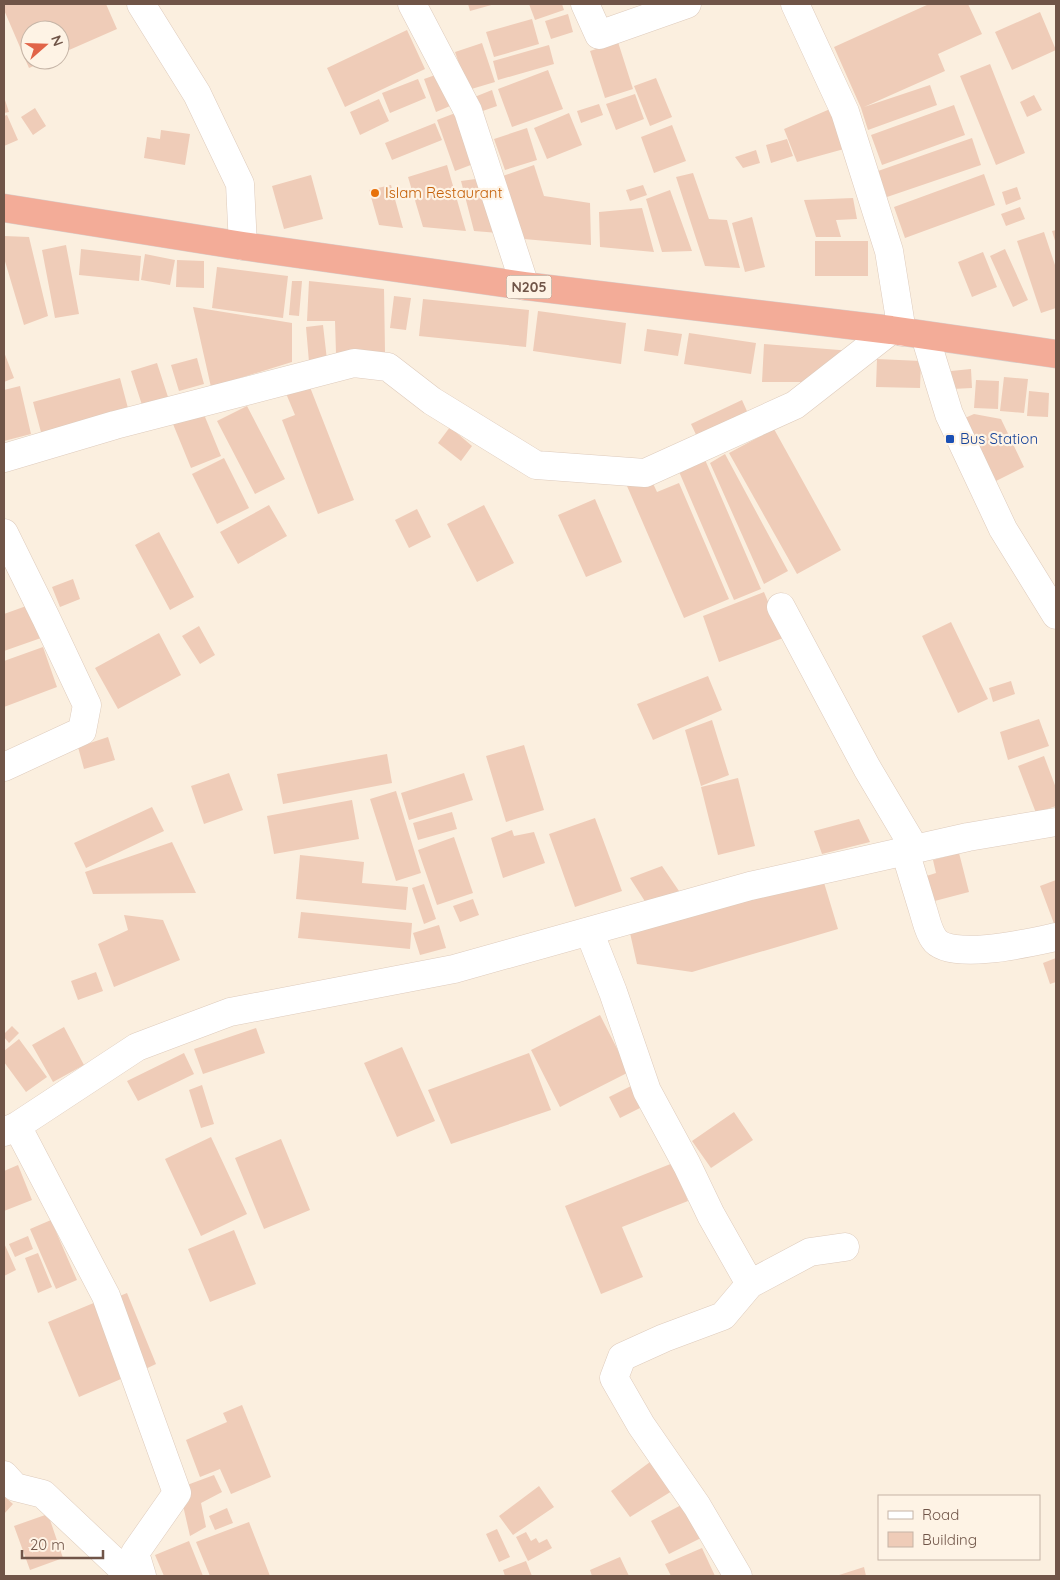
<svg xmlns="http://www.w3.org/2000/svg" width="1060" height="1580" viewBox="0 0 1060 1580" font-family="Quicksand,sans-serif">
<style>
.building{fill:#efccb8}
.lines{fill:none;stroke-linecap:round;stroke-linejoin:round}
.street-casing{stroke:#decbbc;stroke-width:29}
.highway-casing{stroke:#d7cfcc;stroke-width:29}
.street{stroke:#fff;stroke-width:28}
.highway{stroke:#f3ac98;stroke-width:28}
.food-dot{fill:#e8710a;stroke:#fef3e5;stroke-width:2}
.transit-dot{fill:#1a4fb4;stroke:#fef3e5;stroke-width:2}
.labels{text-anchor:middle;stroke-width:4.5;stroke-linejoin:round;paint-order:stroke}
.shield{fill:#fef3e5;stroke:#9b8477;stroke-width:1}
.shield-label{font-size:14px;font-weight:bold;fill:#705548}
.food-label{font-size:15px;fill:#c56008;stroke:#fef3e5;text-anchor:start}
.transit-label{font-size:15px;fill:#164399;stroke:#fef3e5;text-anchor:start}
</style>
<rect width="100%" height="100%" fill="#fbefdf"/>
<!-- building -->
<path class="building" d="M4,4H106L117,29L60,54V30H30V60H47L29,68L4,10Z
M468,4H495L470,11Z
M529,4H562L564,10L535,20Z
M929,4H968L982,34L938,54L945,71L864,107L930,85L937,105L868,130L861,108L834,47Z
M1040,12L1056,50L1012,70L995,32Z
M568,14L573,32L551,39L545,21Z
M532,19L539,44L494,57L486,32Z
M407,30L425,69L345,107L327,68Z
M618,42L633,89L605,98L590,51Z
M482,43L495,82L468,90L455,52Z
M549,45L554,64L498,80L493,61Z
M990,64L1025,153L996,165L960,76Z
M548,70L563,109L512,127L498,89Z
M438,74L450,106L436,112L424,79Z
M656,78L672,117L650,126L634,86Z
M418,79L426,98L390,113L382,93Z
M492,90L497,106L477,113L472,98Z
M635,94L644,119L616,130L606,104Z
M1034,95L1042,110L1027,117L1020,102Z
M4,97L9,112L4,113Z
M379,99L389,121L360,135L350,112Z
M599,104L603,115L581,123L577,111Z
M954,105L965,135L882,165L871,135Z
M35,108L46,126L33,135L21,117Z
M830,109L844,149L797,162L784,129Z
M458,112L476,163L455,171L437,120Z
M569,113L582,145L547,159L534,128Z
M7,115L18,140L4,146V116Z
M435,123L442,140L392,160L385,143Z
M672,125L686,161L654,173L641,137Z
M527,128L537,160L505,170L494,139Z
M161,130L190,134L185,165L144,158L147,137L160,139Z
M972,138L981,165L887,197L878,171Z
M787,139L793,156L771,163L766,145Z
M756,150L760,163L743,168L735,157Z
M447,165L466,231L423,227L408,177Z
M534,165L544,196L590,203L591,245L513,238L497,178Z
M693,173L709,219L727,220L740,268L705,266L676,177Z
M984,174L995,205L905,238L894,207Z
M311,175L323,219L284,229L272,186Z
M483,178L499,233L474,231L461,181Z
M391,185L403,228L379,225L369,190Z
M643,185L647,195L630,201L626,190Z
M1017,187L1021,199L1006,205L1002,192Z
M670,190L692,251L662,252L646,199Z
M853,198L857,219L836,220L841,237H816L804,200Z
M1020,207L1025,219L1006,226L1001,214Z
M642,208L654,252L600,247L599,212Z
M752,217L765,267L745,272L732,223Z
M1056,230V244L1052,231Z
M1044,232L1056,268V308L1041,313L1017,241Z
M4,236L29,237L48,316L24,325L4,258Z
M815,241H868V276H815Z
M66,245L79,314L55,318L42,250Z
M81,249L141,256L139,281L79,275Z
M1005,249L1028,300L1013,307L990,256Z
M983,252L997,287L972,297L958,262Z
M145,254L175,260L170,285L141,280Z
M177,260L204,261V288L176,287Z
M217,267L288,276L283,318L212,308Z
M292,281H302L299,316L289,315Z
M309,281L384,289L385,352L336,353L335,321H307Z
M394,296L411,298L406,330L390,328Z
M423,299L529,310L526,347L419,336Z
M193,307L292,323V362L211,387Z
M538,311L626,323L621,364L533,351Z
M323,325L327,360L309,362L306,327Z
M647,329L682,334L678,356L644,351Z
M689,333L756,343L751,374L684,364Z
M764,344L852,351L804,382H762Z
M4,352L14,378L4,382Z
M197,358L204,384L179,391L171,365Z
M877,359L921,361L920,388L876,387Z
M157,363L168,397L142,405L131,371Z
M971,369L972,388L952,389L951,371Z
M1004,377L1028,379L1024,413L1000,411Z
M120,378L129,412L42,436L33,402Z
M976,380L999,381L998,409L974,408Z
M308,382L354,500L318,514L282,420L295,415L285,391Z
M20,386L31,434L4,441V390Z
M1029,391L1049,393L1048,417L1027,416Z
M742,400L750,418L699,441L691,424Z
M247,406L285,479L255,494L217,421Z
M203,412L221,456L191,468L173,424Z
M974,414L1001,419L1024,467L996,481L965,418Z
M450,427L472,446L461,461L438,443Z
M774,429L841,550L797,574L729,453Z
M725,454L788,571L764,584L710,463Z
M703,455L761,589L734,600L677,467Z
M224,458L249,508L217,524L192,474Z
M650,477L657,492L679,483L729,599L684,618L627,486Z
M595,499L622,562L586,577L558,515Z
M269,505L287,536L238,564L220,532Z
M484,505L514,563L477,582L447,524Z
M417,509L431,537L409,548L395,520Z
M159,532L194,597L170,610L135,545Z
M73,579L80,599L60,607L52,587Z
M764,592L783,638L719,662L703,616Z
M29,605L41,638L4,651V614Z
M951,622L988,699L958,713L922,636Z
M199,626L215,655L200,664L182,636Z
M159,633L181,675L118,709L95,668Z
M43,647L57,687L4,707V661Z
M708,676L722,710L653,740L637,704Z
M1011,681L1015,694L993,702L989,688Z
M1039,719L1049,746L1008,760L1000,732Z
M712,720L729,775L701,786L685,730Z
M108,737L115,760L84,769L78,747Z
M524,745L544,810L506,822L486,756Z
M387,754L392,783L283,804L277,774Z
M1044,756L1056,788V806L1036,813L1018,766Z
M229,773L243,810L204,824L191,786Z
M464,773L473,800L409,820L401,793Z
M738,778L755,846L718,855L701,787Z
M396,791L421,873L396,881L370,799Z
M352,800L359,839L274,854L267,816Z
M152,807L164,831L86,868L74,843Z
M452,812L457,829L418,840L413,823Z
M595,818L622,891L575,907L549,834Z
M859,819L870,842L822,854L814,831Z
M512,830L514,836L534,832L545,863L503,878L491,838Z
M454,837L473,893L437,905L418,850Z
M172,842L196,893L93,894L85,872Z
M959,853L969,892L927,903L920,878L936,873L933,860Z
M300,855L364,862L362,883L408,887L406,910L296,899Z
M662,866L679,891L646,903L630,878Z
M822,876L838,929L692,972L637,964L630,933Z
M1056,880V929L1040,886Z
M424,884L436,919L424,924L412,888Z
M473,899L479,915L460,922L453,906Z
M301,912L412,923L410,949L298,938Z
M124,915L163,920L180,960L114,987L98,944L128,930Z
M439,925L446,948L420,955L413,933Z
M1056,958V982L1050,984L1043,963Z
M96,972L103,991L78,1000L71,981Z
M600,1015L629,1072L560,1107L531,1050Z
M12,1026L19,1033L9,1043L4,1037V1034Z
M64,1027L84,1065L53,1082L32,1045Z
M256,1028L265,1053L203,1074L194,1049Z
M19,1039L47,1077L26,1092L4,1062V1051Z
M402,1047L435,1121L397,1137L364,1063Z
M184,1053L194,1074L138,1101L127,1081Z
M529,1053L551,1110L451,1144L428,1090Z
M202,1085L214,1124L201,1128L189,1090Z
M633,1085L644,1106L620,1118L609,1097Z
M734,1112L753,1140L711,1168L692,1141Z
M211,1137L247,1214L201,1236L165,1159Z
M281,1139L310,1210L264,1229L235,1158Z
M673,1163L688,1201L622,1227L643,1277L601,1294L565,1206Z
M18,1165L32,1200L4,1211V1171Z
M51,1220L77,1280L56,1289L30,1229Z
M234,1230L256,1284L210,1302L188,1249Z
M28,1236L33,1249L15,1257L9,1244Z
M4,1243L16,1270L4,1276Z
M38,1253L52,1287L38,1293L25,1258Z
M127,1293L156,1364L139,1372L110,1300Z
M96,1302L128,1376L79,1397L48,1322Z
M242,1405L271,1477L231,1494L220,1469L200,1477L186,1440L227,1422L223,1413Z
M650,1462L672,1491L630,1517L611,1491Z
M214,1475L222,1492L201,1503L206,1527L190,1536L179,1488Z
M539,1486L554,1507L513,1535L499,1516Z
M4,1496L13,1504L4,1514Z
M685,1503L703,1537L669,1554L651,1521Z
M227,1508L233,1523L215,1530L209,1516Z
M48,1514L63,1558L30,1570L14,1526Z
M249,1522L270,1576H210L196,1542Z
M497,1529L510,1557L499,1562L486,1534Z
M526,1532L531,1541L536,1538L539,1543L547,1539L552,1548L528,1561L516,1537Z
M189,1541L203,1576H164L155,1555Z
M702,1548L715,1576H671L665,1564Z
M620,1557L629,1576H592L590,1570Z
M526,1561L532,1576H505L503,1570Z
M864,1567L866,1576H836Z"/>
<g class="lines">
<defs>
<path id="street" d="M141,4L197,94L240,184L243,246
M412,4L468,111L525,286
M585,4L599,35L687,4
M795,4L845,112L889,251L902,332
M925,336L949,414L1003,529L1056,615
M4,458L115,425L354,363L388,367L432,401L536,465L645,473L795,405L891,330
M4,533L46,618L87,705L82,731L4,767
M781,607L867,768L915,849
M905,851C911,871 917,890 923,910C926,919 928,931 934,939C949,962 1033,942 1056,937
M589,931L613,992L647,1091L687,1165L711,1215L750,1284
M17,1126L106,1296L177,1493L135,1553L142,1576
M4,1132L17,1126L137,1047L230,1012L454,969L750,886L968,837L1056,822
M4,1475L15,1487L43,1494L130,1576
M738,1576L697,1506L641,1425L614,1378L622,1357L664,1338L723,1316L750,1284L810,1252L845,1247"/>
<path id="highway" d="M4,208L243,246L525,286L891,330L1056,354"/>
</defs>
<!-- street casing -->
<use href="#street" class="street-casing"/>
<!-- highway casing -->
<use href="#highway" class="highway-casing"/>
<!-- street -->
<use href="#street" class="street"/>
<!-- highway -->
<use href="#highway" class="highway"/>
</g>
<!-- markers -->
<circle class="food-dot" cx="375" cy="193" r="5"/>
<rect class="transit-dot" x="945" y="434" width="10" height="10" rx="2.5"/>
<g class="labels">
<!-- shield labels -->
<rect class="shield" x="506.5" y="275.5" width="45" height="23" rx="4"/>
<g class="shield-label">
<text x="529" y="292">N205</text>
</g>
<!-- food labels -->
<g class="food-label">
<text x="385" y="198">Islam Restaurant</text>
</g>
<!-- transit labels -->
<g class="transit-label">
<text x="960" y="444">Bus Station</text>
</g>
</g>
<!-- border -->
<rect width="1060" height="1580" fill="none" stroke="#705548" stroke-width="10"/>
<!-- legend -->
<rect x="878" y="1495" width="162" height="65" fill="#fef3e5" stroke="#c5b4a6"/>
<rect x="888" y="1511" width="25" height="8" fill="#ffffff" stroke="#c5b4a6"/>
<text x="922" y="1520" font-size="15" fill="#705548">Road</text>
<rect x="888" y="1532" width="25" height="15" fill="#efccb8" stroke="#c5b4a6"/>
<text x="922" y="1545" font-size="15" fill="#705548">Building</text>
<!-- north arrow -->
<g transform="translate(45 45) rotate(70)"><circle r="24" fill="#fef3e5" stroke="#c5b4a6"/>
<path d="M0-4L9 19L0 12L-9 19Z" fill="#e16448"/>
<text y="-8" font-size="14" font-weight="bold" text-anchor="middle" fill="#705548">N</text>
</g>
<!-- scale -->
<path d="M22 1550v8h81v-8" fill="none" stroke="#705548" stroke-width="2.5"/>
<text x="30" y="1550" font-size="15" fill="#705548" stroke="#fef3e5" stroke-width="4" paint-order="stroke">20 m</text>
</svg>
